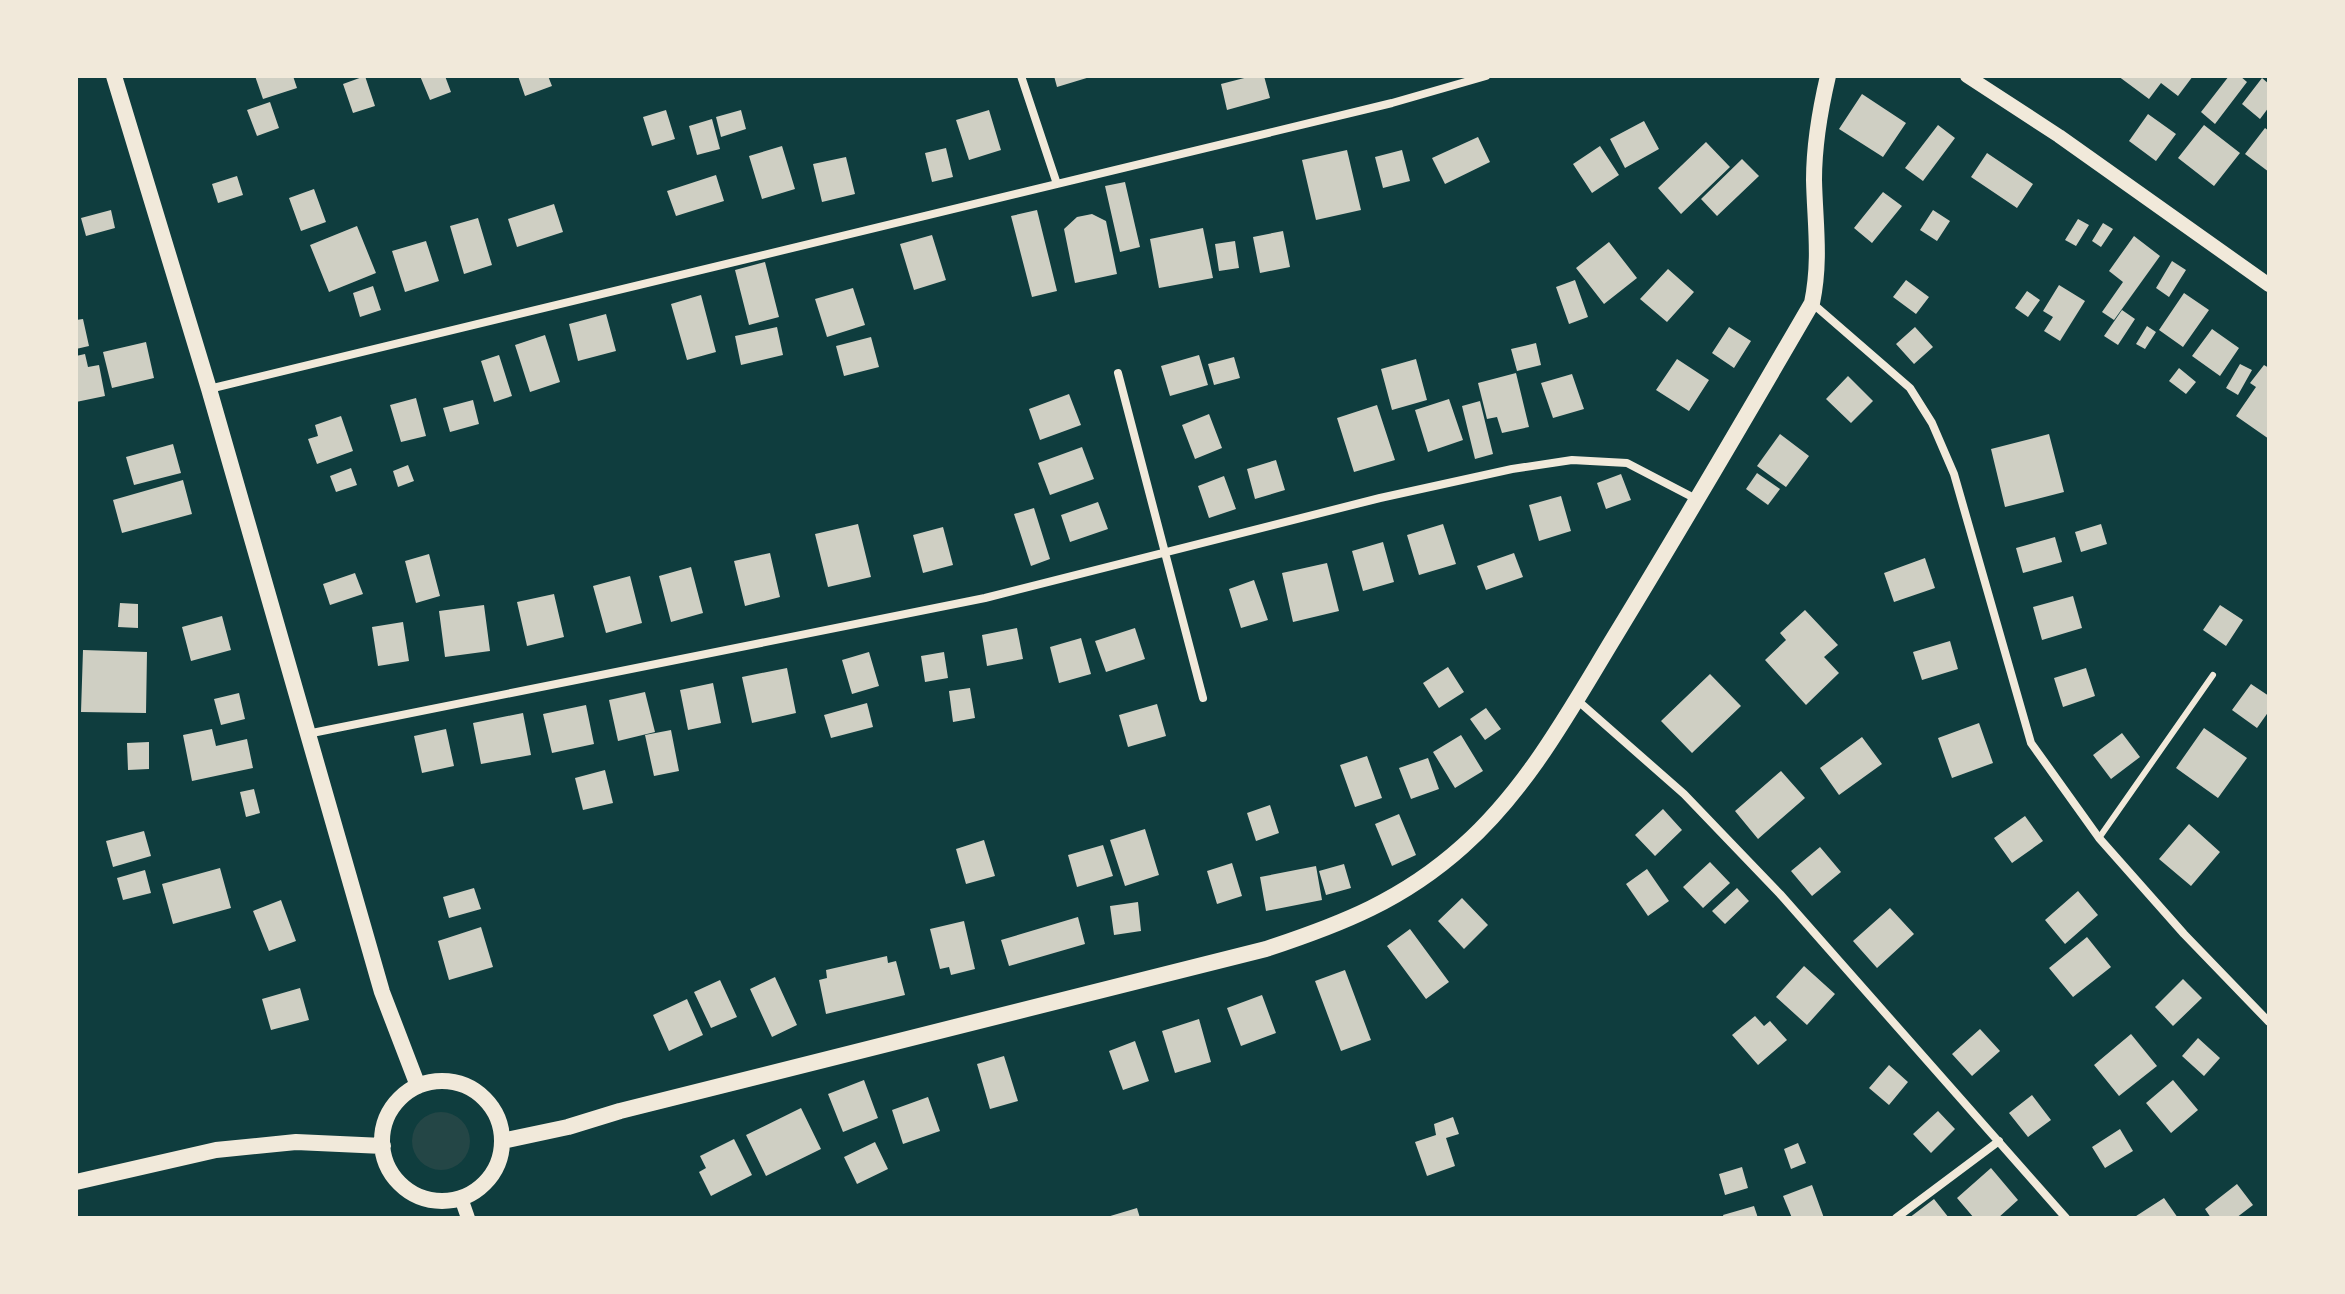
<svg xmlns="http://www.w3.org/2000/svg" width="2345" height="1294" viewBox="0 0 2345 1294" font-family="Helvetica,sans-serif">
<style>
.green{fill:#244646}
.building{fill:#cfcfc3}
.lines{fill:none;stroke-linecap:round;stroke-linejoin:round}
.service{stroke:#f1e9da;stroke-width:6}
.minor{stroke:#f1e9da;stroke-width:8}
.tertiary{stroke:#f1e9da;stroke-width:14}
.secondary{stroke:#f1e9da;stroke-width:16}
</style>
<rect width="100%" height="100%" fill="#0f3d3e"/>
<!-- green -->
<path class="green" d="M412 1141a29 29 0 1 1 58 0a29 29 0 1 1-58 0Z"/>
<!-- building -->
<path class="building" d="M255,76H293L297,88L263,99Z
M365,76L375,106L353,113L343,84Z
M420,76H445L451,92L430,100Z
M518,76H548L552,86L525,96Z
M1054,76H1090V77L1057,87Z
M1252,76H1264L1270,98L1227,110L1221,84Z
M2118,76H2193L2178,96L2161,83L2149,99Z
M2229,76H2240L2247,82L2215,124L2201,112Z
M2262,78L2269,84V107L2260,119L2242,104Z
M1862,94L1906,123L1883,157L1839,129Z
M270,102L279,128L257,136L247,110Z
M666,110L675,139L652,146L643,117Z
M741,110L746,129L721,137L716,117Z
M989,110L1001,150L969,160L956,120Z
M2148,114L2176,134L2156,161L2129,141Z
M712,119L720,149L697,155L689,126Z
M1644,121L1659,149L1625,168L1610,139Z
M1938,125L1955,138L1923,181L1905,168Z
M2204,125L2240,153L2214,186L2178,158Z
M2265,128L2269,131V172L2245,154Z
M1478,137L1490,162L1445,184L1432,158Z
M1706,142L1730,167L1681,214L1658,188Z
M782,146L795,189L762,199L749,156Z
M1600,146L1619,175L1592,193L1573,164Z
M946,148L953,177L932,182L925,153Z
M1347,150L1361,210L1316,220L1302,160Z
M1402,150L1410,181L1383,188L1375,157Z
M1987,153L2033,184L2017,208L1971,177Z
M846,157L855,194L822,202L813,164Z
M1742,159L1759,176L1717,216L1701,199Z
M716,175L724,201L676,216L667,191Z
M237,176L243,195L218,203L212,184Z
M1125,182L1140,247L1120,252L1105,186Z
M314,189L326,222L301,231L289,198Z
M1883,192L1902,206L1872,243L1854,228Z
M554,204L563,232L517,247L508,219Z
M111,210L115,228L86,236L81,218Z
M1037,210L1057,291L1032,297L1011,216Z
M1933,210L1950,221L1937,241L1920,230Z
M1092,214L1106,221L1117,274L1075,283L1064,229L1077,217Z
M478,218L492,265L464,274L450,226Z
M2078,219L2089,225L2076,246L2065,240Z
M2103,223L2113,229L2101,247L2092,241Z
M357,226L376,273L329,292L310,245Z
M1203,228L1213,278L1159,288L1150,239Z
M1283,231L1290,267L1260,273L1253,237Z
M932,235L946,280L914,290L900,244Z
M2134,236L2160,256L2114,320L2102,312L2123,282L2109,271Z
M426,241L439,281L405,292L392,251Z
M1235,241L1239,268L1219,271L1215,244Z
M1609,242L1637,278L1604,304L1576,268Z
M2172,261L2186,270L2169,297L2156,288Z
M765,262L779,317L749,325L735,270Z
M1668,269L1694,292L1667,322L1640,299Z
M1575,280L1588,317L1569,324L1556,287Z
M1906,280L1929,297L1916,314L1893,297Z
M2059,285L2085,301L2060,341L2044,331L2053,317L2043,311Z
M373,286L381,310L360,317L353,293Z
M853,288L865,325L827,337L815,299Z
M2027,291L2040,300L2028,317L2015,308Z
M2184,293L2209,310L2183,347L2159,330Z
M701,295L716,352L687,360L671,304Z
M2122,310L2135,319L2118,345L2104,336Z
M606,314L616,351L578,361L569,324Z
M83,319L89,346L76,349V320Z
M2147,326L2156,332L2145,349L2136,344Z
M777,327L783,355L741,365L735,336Z
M1729,327L1751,341L1734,368L1712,353Z
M1915,327L1933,347L1914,364L1896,344Z
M2212,329L2239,348L2220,376L2192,356Z
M545,335L560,382L530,392L515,345Z
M871,337L879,367L844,376L836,346Z
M146,342L154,378L112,388L103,352Z
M1536,343L1541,365L1517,371L1511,349Z
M85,354L88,367L99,365L105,396L76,402V356Z
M499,355L512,396L494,402L481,361Z
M1199,355L1208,385L1170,396L1161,366Z
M1234,357L1240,378L1214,385L1208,364Z
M1416,359L1427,400L1392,410L1381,369Z
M1677,359L1709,380L1689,411L1656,390Z
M2240,364L2252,370L2238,395L2226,388Z
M2264,365L2269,368V439L2236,416L2256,387L2250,383Z
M2179,368L2196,382L2186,394L2169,381Z
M1516,373L1529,427L1502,433L1497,417L1487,419L1478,383Z
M1572,374L1584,409L1553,418L1541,383Z
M1848,376L1873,401L1851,423L1826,399Z
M1069,394L1081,425L1040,440L1029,409Z
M416,398L426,436L401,442L390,405Z
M1449,399L1463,440L1428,452L1415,410Z
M473,400L479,424L450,432L443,408Z
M1480,401L1493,454L1475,459L1462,406Z
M1377,405L1395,460L1354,472L1337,418Z
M1209,414L1222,448L1195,459L1182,425Z
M341,416L353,451L317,464L308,439L318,436L315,425Z
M1780,434L1809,456L1786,487L1757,466Z
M2049,434L2064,492L2005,507L1991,449Z
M173,444L181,473L134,485L126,457Z
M1082,447L1094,479L1050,495L1038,463Z
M1276,460L1285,490L1255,499L1247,469Z
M408,465L414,481L398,487L393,471Z
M351,468L357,485L336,492L330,476Z
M1757,473L1780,489L1768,505L1746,489Z
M1621,474L1631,500L1606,509L1597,483Z
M1224,476L1236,509L1209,518L1198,486Z
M183,480L192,514L122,533L113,500Z
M1561,496L1571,531L1539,541L1529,505Z
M1098,502L1108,529L1070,542L1061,515Z
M1034,508L1050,559L1031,566L1014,514Z
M858,524L871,577L828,587L815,534Z
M1443,524L1456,564L1419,575L1407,535Z
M2101,524L2107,544L2081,552L2075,532Z
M943,527L953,565L923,573L913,535Z
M2055,537L2062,562L2023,573L2016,548Z
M1383,542L1394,582L1363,591L1352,551Z
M770,553L780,597L745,606L734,561Z
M1514,553L1523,577L1486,590L1477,566Z
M429,554L440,596L416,603L405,561Z
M1925,558L1935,588L1894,602L1884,573Z
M1327,563L1339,611L1293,622L1282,573Z
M691,567L703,613L671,622L659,576Z
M355,573L363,594L330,605L323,584Z
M630,576L642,623L606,633L593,586Z
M1254,580L1268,620L1241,628L1229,589Z
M554,594L564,637L527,646L517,602Z
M2073,596L2082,628L2042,640L2033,607Z
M120,603L138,604V628L118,627Z
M484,605L490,651L445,657L439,611Z
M2220,605L2243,620L2226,646L2203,630Z
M1805,610L1838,645L1824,657L1839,673L1806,705L1765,660L1786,640L1780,633Z
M222,616L231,650L191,661L182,627Z
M403,622L409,661L378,666L372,627Z
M1017,628L1023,659L987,666L982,635Z
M1135,628L1145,659L1106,672L1095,641Z
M1081,638L1091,674L1059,683L1050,647Z
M1950,641L1958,669L1922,680L1913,652Z
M83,650L147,652L146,713L81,712Z
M869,652L879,686L852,694L842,660Z
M944,652L948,678L925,682L921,656Z
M1448,667L1464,692L1439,708L1423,683Z
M787,668L796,713L752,723L742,677Z
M2086,668L2095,696L2063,707L2054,678Z
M1710,674L1741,706L1692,753L1661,721Z
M713,683L721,723L688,730L680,690Z
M2251,684L2269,696V711L2257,728L2232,710Z
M970,688L975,718L953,722L949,691Z
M645,692L655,732L618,741L609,700Z
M239,693L245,719L221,725L214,699Z
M867,703L873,727L831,738L824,715Z
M1157,704L1166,736L1128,747L1119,715Z
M586,705L594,744L552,753L543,714Z
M1486,708L1501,729L1485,740L1470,719Z
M523,713L531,755L481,764L473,723Z
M1979,723L1993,763L1952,778L1938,738Z
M2204,728L2247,758L2218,798L2176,768Z
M212,729L216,746L247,739L253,768L192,781L183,735Z
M446,729L454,766L422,773L414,736Z
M671,730L679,771L654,776L645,735Z
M2122,733L2140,757L2111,779L2093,755Z
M1461,735L1483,771L1455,788L1433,752Z
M1862,737L1882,764L1839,795L1820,768Z
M149,742V769L128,770L127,743Z
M1367,756L1382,798L1355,807L1340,765Z
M1428,758L1439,789L1411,799L1399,768Z
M605,770L613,803L583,810L575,778Z
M1781,771L1805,798L1758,839L1735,811Z
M254,789L260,813L246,817L240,792Z
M1270,805L1279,833L1256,841L1247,813Z
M1663,809L1682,830L1655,856L1635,835Z
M1399,814L1416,855L1392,866L1375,824Z
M2025,816L2043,841L2012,863L1994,838Z
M2189,824L2220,852L2191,886L2159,859Z
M1145,829L1159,875L1125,886L1110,840Z
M144,831L151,856L113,867L106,841Z
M984,840L995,876L966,884L956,849Z
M1103,845L1113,876L1077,887L1068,855Z
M1820,847L1841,872L1812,896L1791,871Z
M1710,862L1730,883L1703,908L1683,887Z
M1232,863L1242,896L1217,904L1207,871Z
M1344,864L1351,888L1326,895L1319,871Z
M1316,866L1322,900L1266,911L1260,877Z
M220,868L231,908L173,924L162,884Z
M1647,869L1669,901L1648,916L1626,884Z
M145,870L151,893L123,900L117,878Z
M474,888L481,909L449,918L443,897Z
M1737,888L1749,901L1725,924L1712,911Z
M2078,891L2098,915L2065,944L2045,920Z
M1462,898L1488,925L1464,949L1438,921Z
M281,900L296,941L269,951L253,911Z
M1138,902L1141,931L1114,935L1110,906Z
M1890,908L1914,934L1877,968L1853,941Z
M1078,917L1085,944L1009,966L1001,940Z
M964,921L975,969L951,975L949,967L940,969L930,929Z
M481,927L493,967L449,980L438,941Z
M1410,929L1449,982L1426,999L1387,946Z
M2087,937L2111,967L2073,997L2049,968Z
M887,956L888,963L896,961L905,995L826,1014L819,980L827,978L826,970Z
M1804,966L1835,994L1807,1025L1776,997Z
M1345,970L1371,1040L1341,1051L1315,981Z
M775,977L797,1025L772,1037L750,989Z
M2183,979L2202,998L2173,1026L2155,1007Z
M720,980L737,1017L711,1028L694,992Z
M300,988L309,1020L271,1030L262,999Z
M1262,995L1276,1033L1241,1046L1227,1008Z
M687,999L703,1035L669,1051L653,1015Z
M1755,1016L1764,1026L1770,1021L1787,1040L1758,1065L1732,1035Z
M1199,1019L1211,1062L1175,1073L1162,1031Z
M1980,1029L2000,1051L1972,1076L1952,1054Z
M2131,1034L2157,1066L2119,1096L2094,1065Z
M2198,1038L2220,1058L2204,1076L2182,1056Z
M1135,1041L1149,1081L1123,1090L1109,1051Z
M1004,1056L1018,1101L990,1109L977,1064Z
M1889,1065L1908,1082L1889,1105L1869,1088Z
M864,1080L878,1118L843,1132L828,1094Z
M2173,1080L2198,1110L2171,1133L2146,1103Z
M2032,1095L2051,1120L2028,1137L2009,1113Z
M928,1097L940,1131L903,1144L892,1110Z
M801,1108L821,1149L766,1176L746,1135Z
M1938,1111L1955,1129L1931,1153L1913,1134Z
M1453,1117L1459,1134L1446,1138L1455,1166L1427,1176L1415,1142L1436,1135L1434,1124Z
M2120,1129L2133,1151L2105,1168L2092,1147Z
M734,1139L752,1175L711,1196L699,1172L706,1168L700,1156Z
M875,1142L888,1169L857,1184L844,1157Z
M1798,1143L1806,1163L1791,1169L1784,1149Z
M1742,1167L1748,1188L1725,1195L1719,1174Z
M1991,1168L2018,1200L1998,1218H1974L1957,1198Z
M2237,1184L2253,1205L2236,1218H2211L2205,1209Z
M1812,1185L1824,1218H1792L1783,1196Z
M2164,1198L2178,1218H2133Z
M1934,1199L1949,1218H1909Z
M1754,1206L1758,1218H1724L1723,1215Z
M1137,1208L1140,1218H1107V1217Z"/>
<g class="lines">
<!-- service -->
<path class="service" d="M2099,838L2213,675"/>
<!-- minor -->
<path class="minor" d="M1021,76L1057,184
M1812,303L1910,388L1932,423L1954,474L2031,743L2099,838L2184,934L2269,1022
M1118,373L1203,698
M209,389L1392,103L1486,76
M1577,700L1684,794L1780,894L2066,1218
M307,734L985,598L1380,498L1512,469L1572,460L1627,463L1698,500
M1896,1218L1999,1141"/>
<!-- tertiary -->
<path class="tertiary" d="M1967,76L2059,136L2269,285
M461,1198L468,1218"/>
<!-- secondary -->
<path class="secondary" d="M114,76L209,389L382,992L418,1086
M382 1141a60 60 0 1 1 120 0a60 60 0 1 1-120 0Z
M502,1141L568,1127L620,1111L1266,949C1342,924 1403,900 1463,846C1528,788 1570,710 1615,636C1682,526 1747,415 1812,303C1821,259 1815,224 1814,180C1814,145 1820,110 1828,76
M76,1182L216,1150L296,1142L383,1146"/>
</g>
<!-- border -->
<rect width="2345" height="1294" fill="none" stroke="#f1e9da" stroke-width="156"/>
</svg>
